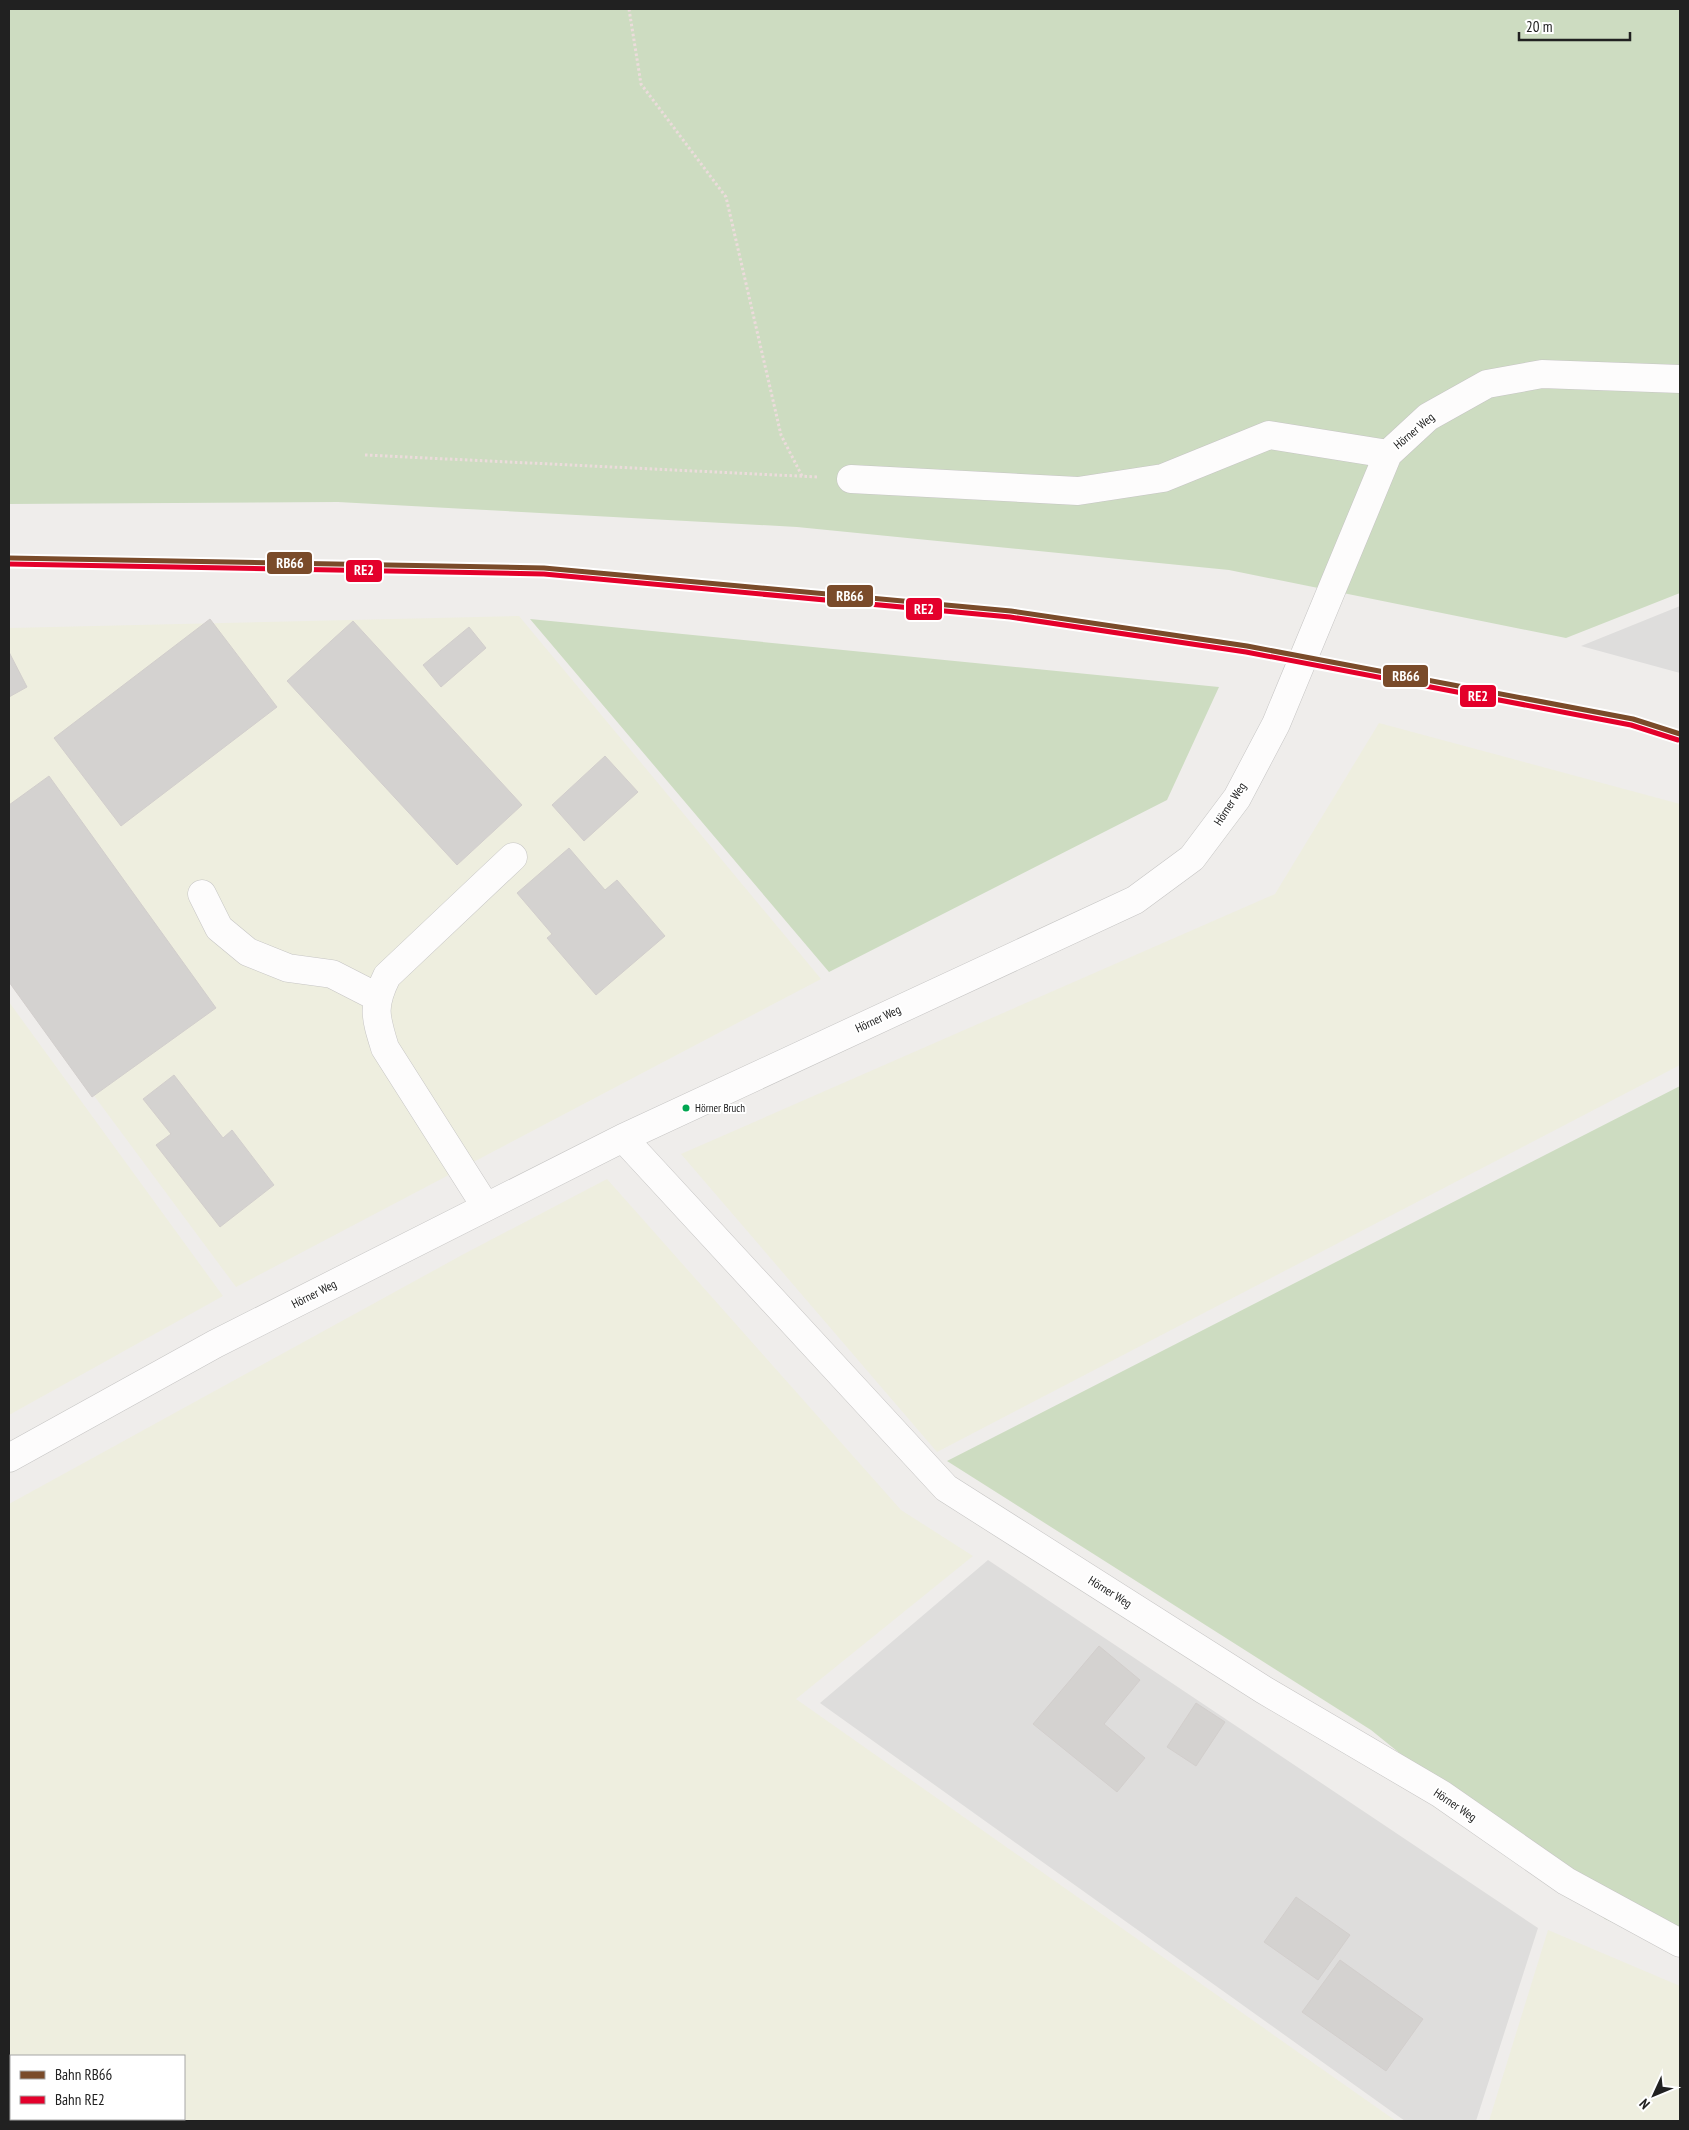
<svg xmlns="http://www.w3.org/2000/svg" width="1689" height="2130" viewBox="0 0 1689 2130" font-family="'PT Sans Narrow',sans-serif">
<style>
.residential{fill:#dedddc}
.farmland{fill:#eeeedf;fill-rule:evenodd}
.forest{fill:#cddcc1}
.building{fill:#d4d2d0;stroke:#d2cecc}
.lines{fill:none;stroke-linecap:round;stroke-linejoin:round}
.minor-casing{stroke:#c6c5c4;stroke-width:29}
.path{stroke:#ecdcdc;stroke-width:3;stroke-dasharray:2.5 2.5;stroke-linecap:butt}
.minor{stroke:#fdfcfc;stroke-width:28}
.rail-1-casing{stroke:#fff;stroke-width:9}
.rail-2-casing{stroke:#fff;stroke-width:9}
.rail-1{stroke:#7a4b2a;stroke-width:5}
.rail-2{stroke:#e4002b;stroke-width:5}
.bus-dot{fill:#00a651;stroke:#fff;stroke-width:2}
.labels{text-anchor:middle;stroke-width:4;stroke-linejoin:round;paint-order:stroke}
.bus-label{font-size:11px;fill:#212121;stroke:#fff;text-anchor:start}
.street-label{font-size:12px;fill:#212121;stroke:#fff}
.line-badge{stroke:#fff;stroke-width:2}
.badge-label{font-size:14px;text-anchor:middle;font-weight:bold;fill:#fff}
</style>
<rect width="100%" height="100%" fill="#efedeb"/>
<!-- residential -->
<path class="residential" d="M1680,606V673L1581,646Z
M988,1560L1538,1928L1476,2121H1405L820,1703Z"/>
<!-- farmland -->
<path class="farmland" d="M519,616L821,979L236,1287L9,981V628Z
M1379,723L1680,804V1065L937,1452L681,1154L1275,894Z
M9,1002L223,1296L9,1415Z
M607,1179L901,1510L973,1556L796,1699L1396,2121H9V1504L462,1255ZM184,2056V2119H11V2056Z
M1548,1930L1680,1986V2121H1489Z"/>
<!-- forest -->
<path class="forest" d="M9,9H1680V593L1566,638L1229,570L797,527L338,502L9,504Z
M530,619L1219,687L1167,800L829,972Z
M1680,1086V1953L1605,1919L1371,1730L947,1461Z"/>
<!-- building -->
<path class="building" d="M210,619L277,707L121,826L54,738Z
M353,621L522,805L457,865L287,681Z
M469,627L486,648L441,687L423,665Z
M9,652L27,687L9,697Z
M605,756L638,792L584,841L552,805Z
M49,776L216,1008L92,1097L9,982V805Z
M569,848L605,890L617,880L665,936L596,995L547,938L552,934L517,893Z
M174,1075L223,1138L232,1130L274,1185L220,1227L156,1145L171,1134L143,1099Z
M1099,1646L1140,1680L1104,1724L1145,1758L1117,1792L1033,1724Z
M1196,1703L1225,1722L1196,1766L1167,1747Z
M1296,1897L1350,1935L1318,1980L1264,1942Z
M1340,1960L1423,2019L1386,2071L1302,2012Z"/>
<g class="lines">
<defs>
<path id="minor" d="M851,479L1078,491L1163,478L1269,435L1388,454
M202,894L219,928L248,952L288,968L332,974L377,997
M623,1138L946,1488L1264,1690L1441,1794L1566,1881L1680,1943
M486,1207L385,1048C375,1016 372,1006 387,976L513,857
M9,1458L215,1344L623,1138L1135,900L1192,858L1237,798L1276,724L1388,454L1428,417L1487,384L1542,374L1680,379"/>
</defs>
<!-- minor casing -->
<use href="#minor" class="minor-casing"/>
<!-- path -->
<path class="path" d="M629,9L641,84L726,197L781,435L802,476
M365,455L818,477"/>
<!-- minor -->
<use href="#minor" class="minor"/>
<defs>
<path id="rail-1" d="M9,558L544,568L1011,611L1247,646L1633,719L1680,734"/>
<path id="rail-2" d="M9,564L544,574L1010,617L1246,652L1631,725L1678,740"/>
</defs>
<!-- rail-1 casing -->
<use href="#rail-1" class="rail-1-casing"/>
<!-- rail-2 casing -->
<use href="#rail-2" class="rail-2-casing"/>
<!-- rail-1 -->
<use href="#rail-1" class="rail-1"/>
<!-- rail-2 -->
<use href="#rail-2" class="rail-2"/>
</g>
<!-- markers -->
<circle class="bus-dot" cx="686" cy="1108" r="4.5"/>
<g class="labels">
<!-- bus labels -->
<g class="bus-label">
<text x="695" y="1112">Hörner Bruch</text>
</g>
<!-- street labels -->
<g class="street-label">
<text transform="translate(1414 431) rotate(-40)" y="4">Hörner Weg</text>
<text transform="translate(1230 804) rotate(-57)" y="4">Hörner Weg</text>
<text transform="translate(878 1019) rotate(-25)" y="4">Hörner Weg</text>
<text transform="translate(314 1294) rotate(-27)" y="4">Hörner Weg</text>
<text transform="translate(1110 1592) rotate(32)" y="4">Hörner Weg</text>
<text transform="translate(1455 1805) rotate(34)" y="4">Hörner Weg</text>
</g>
</g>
<g class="line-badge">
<rect x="266" y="551" width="47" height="24" rx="5" fill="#7a4b2a"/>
<rect x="345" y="559" width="38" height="24" rx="5" fill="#e4002b"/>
<rect x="826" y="584" width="48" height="24" rx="5" fill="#7a4b2a"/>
<rect x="905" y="597" width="38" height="24" rx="5" fill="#e4002b"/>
<rect x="1382" y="664" width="47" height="24" rx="5" fill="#7a4b2a"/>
<rect x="1459" y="684" width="38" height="24" rx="5" fill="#e4002b"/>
</g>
<g class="badge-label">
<text x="290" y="568">RB66</text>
<text x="364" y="575">RE2</text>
<text x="850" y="601">RB66</text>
<text x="924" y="614">RE2</text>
<text x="1406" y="681">RB66</text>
<text x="1478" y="701">RE2</text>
</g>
<!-- border -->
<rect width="1689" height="2130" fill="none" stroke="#212121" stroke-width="20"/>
<!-- legend -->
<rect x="10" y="2055" width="175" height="65" fill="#ffffff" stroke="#a6a6a6"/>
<rect x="20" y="2071" width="25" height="8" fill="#7a4b2a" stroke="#a6a6a6"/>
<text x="55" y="2080" font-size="15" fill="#212121">Bahn RB66</text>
<rect x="20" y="2096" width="25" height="8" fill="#e4002b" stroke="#a6a6a6"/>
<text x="55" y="2105" font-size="15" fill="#212121">Bahn RE2</text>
<!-- north arrow -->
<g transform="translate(1654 2095) rotate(226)" stroke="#ffffff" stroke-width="4" paint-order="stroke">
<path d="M0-4L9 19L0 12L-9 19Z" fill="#212121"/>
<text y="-8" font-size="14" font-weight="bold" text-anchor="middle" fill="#212121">N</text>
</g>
<!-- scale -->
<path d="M1519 32v8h111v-8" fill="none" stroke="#212121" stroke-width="2.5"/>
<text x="1526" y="32" font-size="15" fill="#212121" stroke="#ffffff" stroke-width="4" paint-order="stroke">20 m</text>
</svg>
